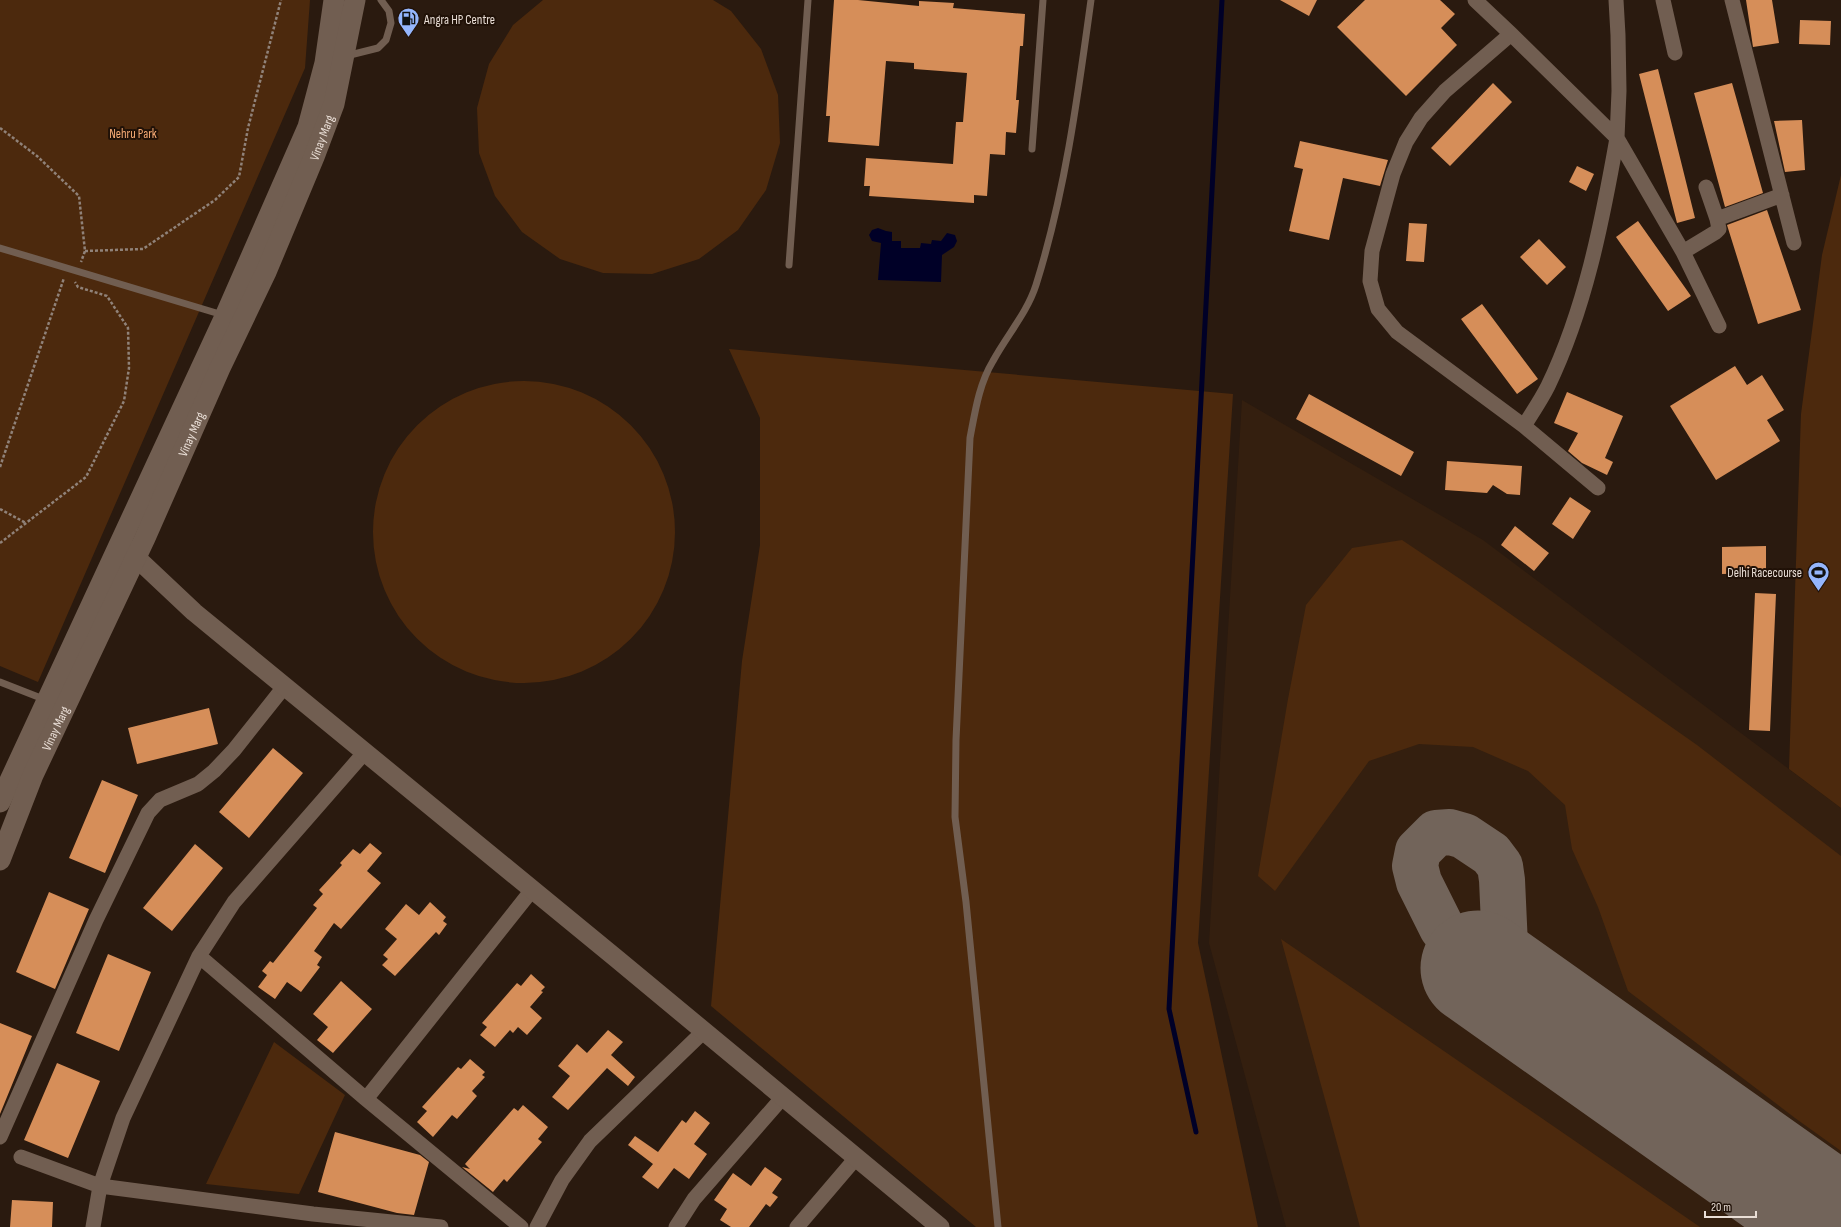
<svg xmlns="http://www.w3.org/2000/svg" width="1841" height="1227" viewBox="0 0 1841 1227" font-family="'Sofia Sans Condensed',sans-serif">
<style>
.built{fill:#341f0f}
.green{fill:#4c290d}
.water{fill:#000027}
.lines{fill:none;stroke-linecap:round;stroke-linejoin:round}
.stream{stroke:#000027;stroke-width:5}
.taxiway{stroke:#72645a;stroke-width:46}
.runway{stroke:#72645a;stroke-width:115}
.building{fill:#d68e59}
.path{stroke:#908279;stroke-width:2.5;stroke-dasharray:3 2;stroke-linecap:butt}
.service{stroke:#715e51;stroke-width:7}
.minor{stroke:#715e51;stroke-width:15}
.tertiary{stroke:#715e51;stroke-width:19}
.secondary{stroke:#715e51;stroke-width:21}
.labels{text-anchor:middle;stroke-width:4;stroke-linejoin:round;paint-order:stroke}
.poi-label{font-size:13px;fill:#e9ded6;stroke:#201107;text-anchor:start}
.park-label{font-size:13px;fill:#f7ab75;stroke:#201107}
.street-label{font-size:13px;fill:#e9ded6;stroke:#201107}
</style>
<rect width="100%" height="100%" fill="#2a1a0f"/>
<!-- built -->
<path class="built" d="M1242,400L1483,540L1841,808V1227H1286L1209,943Z"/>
<!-- green -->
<path class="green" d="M0,0H310L305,68L38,682L0,666Z
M543,0H713L731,11L761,49L778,95L780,143L766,190L738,230L699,259L652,274L603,273L560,259L522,232L495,196L479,153L477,108L489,64L513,25Z
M1841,175V808L1789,769L1801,414L1822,255Z
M729,349L1233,394L1198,943L1258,1227H976L711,1006L742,661L760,545V418Z
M373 532a151 151 0 1 1 302 0a151 151 0 1 1-302 0Z
M1402,540L1469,585L1697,745L1841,856V1151L1795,1118L1628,991L1598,907L1572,849L1565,805L1528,771L1473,747L1419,744L1369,761L1275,891L1258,876L1288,699L1306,605L1352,548Z
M1281,939L1700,1227H1360Z
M274,1042L345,1095L299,1194L206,1184Z"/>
<!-- water -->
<path class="water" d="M878,228L886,231L892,232V241H901V248H920L921,243L931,244L932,240L941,241L947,233L955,235L957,241L954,247L942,255L941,282L878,280L881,243L872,241L869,235L872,230Z"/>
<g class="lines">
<!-- stream -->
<path class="stream" d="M1196,1132L1169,1009L1222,0"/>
<!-- taxiway -->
<path class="taxiway" d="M1478,968L1442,928L1419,882L1415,866L1418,851L1436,833L1450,832L1464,836L1491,854L1500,866L1502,880L1505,946L1525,1001"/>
<!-- runway -->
<path class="runway" d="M1478,968L1841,1225"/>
</g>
<!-- building -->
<path class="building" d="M834,0H858L919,6V1L954,3L953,8L1025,14L1023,46H1020L1016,100H1019L1016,133L1006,132L1005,155L990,154L987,196L974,195V203L869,196L870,186H864L866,158L953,164L956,122H963L967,73L914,69V63L886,61L879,146L828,142L830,116H826Z
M1280,0H1317L1309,16Z
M1365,0H1440L1455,14L1441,28L1457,45L1406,96L1337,27Z
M1746,0H1772L1779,43L1753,47Z
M1800,20L1831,21L1830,45L1799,44Z
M1658,69L1695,218L1677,223L1639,74Z
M1493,83L1512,102L1450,166L1431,148Z
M1732,83L1763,193L1725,207L1694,93Z
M1802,120L1805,170L1785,172L1774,121Z
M1300,141L1388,160L1380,186L1343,178L1329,240L1289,231L1303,169L1294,167Z
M1577,166L1594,174L1586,191L1569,182Z
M1767,210L1801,310L1758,324L1727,225Z
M1638,221L1691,296L1668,311L1616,237Z
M1409,223L1427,224L1424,262L1406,261Z
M1539,239L1566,267L1547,285L1520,257Z
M1482,304L1538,379L1517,394L1461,319Z
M1735,366L1747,385L1762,375L1784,410L1767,420L1780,441L1716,480L1670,406Z
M1567,392L1623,416L1605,458L1613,462L1607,475L1582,463L1568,451L1578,433L1554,423Z
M1309,394L1414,452L1401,476L1296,419Z
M1447,461L1522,466L1520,495L1507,494L1493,485L1487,493L1445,490Z
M1570,497L1591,511L1573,539L1552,524Z
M1515,526L1549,553L1534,571L1501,545Z
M1766,546V573L1722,574V547Z
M1755,593L1776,594L1770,731L1749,730Z
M209,708L218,744L137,764L128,728Z
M273,748L303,773L249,838L219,812Z
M102,780L138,795L105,873L69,858Z
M370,843L382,853L367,871L381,883L341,929L334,923L314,951L322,957L317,965L320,967L301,992L287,982L275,999L258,987L267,975L262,971L270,961L273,963L317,908L313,905L323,894L319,890L342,865L340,863L353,849L360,854Z
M195,844L223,868L172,931L143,908Z
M49,892L89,909L55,989L16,972Z
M430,902L446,917L443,921L447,924L439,935L436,932L395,976L382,965L388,959L383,955L397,939L385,929L406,904L419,915Z
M108,954L151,972L119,1051L76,1033Z
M531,974L545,987L541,991L543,992L530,1007L542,1018L527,1035L518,1027L513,1033L510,1030L495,1047L480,1035L487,1027L482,1023L517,983L521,986Z
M341,981L372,1009L333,1053L317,1040L328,1027L313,1014Z
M0,1023L32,1036L0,1114Z
M608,1030L623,1042L611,1055L635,1077L628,1086L607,1068L568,1110L552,1097L570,1076L558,1066L577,1044L587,1053Z
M470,1059L485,1072L482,1075L485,1077L472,1091L477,1096L457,1119L452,1115L433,1137L417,1122L427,1111L422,1107L458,1067L461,1069Z
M57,1063L100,1081L68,1158L24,1140Z
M523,1105L548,1127L538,1139L542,1142L507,1182L504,1179L493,1192L462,1167L470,1169L465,1164L514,1108L518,1111Z
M695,1111L710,1123L694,1144L707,1154L689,1179L674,1168L658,1189L642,1177L653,1164L628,1145L635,1136L658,1152L682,1120L686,1123Z
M335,1132L420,1155L429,1162L414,1215L397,1213L318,1192Z
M765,1167L782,1179L772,1193L778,1197L770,1207L766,1204L749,1227H731L720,1220L727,1209L714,1200L733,1173L751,1186Z
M12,1200L53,1202L52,1227H10Z"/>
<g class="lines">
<!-- path -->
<path class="path" d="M0,128L37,156L79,196L85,251L81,262
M85,251L143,249L215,200L239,177L248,128L281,0
M0,467L64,278
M0,509L26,523
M0,543L86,477L124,401L129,368L128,328L107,296L78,287L75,282"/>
<!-- service -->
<path class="service" d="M346,56L378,48L386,40L391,23L389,11L381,0
M1032,149L1043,0
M0,248L223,315
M789,265L808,0
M0,682L46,700
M998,1227L966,902L955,817L956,740L970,438C975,412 979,384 993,361C1007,335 1027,313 1036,285C1065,193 1078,95 1091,0"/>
<!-- minor -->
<path class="minor" d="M1475,0L1511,34L1617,138C1602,223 1585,309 1548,386C1541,400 1532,413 1524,426L1598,488
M1616,0L1618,35L1619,91L1617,138L1683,252L1719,326
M1663,0L1675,53
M1732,0L1794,243
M1511,34L1445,91L1421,118L1406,142L1393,174L1372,251L1370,281L1378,309L1397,332L1524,426
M1706,187L1717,219
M1683,252L1716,232L1719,229L1717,219L1782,195
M199,956L234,902L365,752
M366,1099L532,890
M0,1137L96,920L148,813L160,800L198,784L214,771L234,750L284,687
M21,1157L100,1186L93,1227
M441,1227L313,1214L100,1186L123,1118L199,956L366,1099L521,1227
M537,1227L562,1180L590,1141L703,1032
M676,1227L694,1199L783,1097
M797,1227L856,1158"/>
<!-- tertiary -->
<path class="tertiary" d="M126,548L194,612L617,959L940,1227"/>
<!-- secondary -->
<g class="secondary">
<path d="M0,802L223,321L308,127L325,63L334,0"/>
<path id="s1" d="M0,860L33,775L145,538L220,368L266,272L314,157L334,104L355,0"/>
</g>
</g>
<!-- icons -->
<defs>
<symbol id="fuel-pin" viewBox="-11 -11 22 30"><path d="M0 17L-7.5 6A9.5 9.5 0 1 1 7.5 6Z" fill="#95b6fd" stroke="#201107"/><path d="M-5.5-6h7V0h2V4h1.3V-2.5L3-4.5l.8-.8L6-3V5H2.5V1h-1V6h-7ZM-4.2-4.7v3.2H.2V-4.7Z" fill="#111"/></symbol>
<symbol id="stadium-pin" viewBox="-11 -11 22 30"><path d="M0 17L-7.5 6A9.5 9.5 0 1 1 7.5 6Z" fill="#95b6fd" stroke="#201107"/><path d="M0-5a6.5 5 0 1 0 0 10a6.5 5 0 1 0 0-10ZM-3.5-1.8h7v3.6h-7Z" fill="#111"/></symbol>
</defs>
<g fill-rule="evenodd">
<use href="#fuel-pin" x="396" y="6" width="25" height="34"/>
<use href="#stadium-pin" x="1806" y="560" width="25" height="34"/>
</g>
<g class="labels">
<!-- poi labels -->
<g class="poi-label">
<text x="424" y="24">Angra HP Centre</text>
<text x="1802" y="577" text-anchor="end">Delhi Racecourse</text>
</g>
<!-- park labels -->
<g class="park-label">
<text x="133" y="138">Nehru Park</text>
</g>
<!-- street labels -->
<g class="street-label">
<text dy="5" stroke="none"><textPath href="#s1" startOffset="791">Vinay Marg</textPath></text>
<text dy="5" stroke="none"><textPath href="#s1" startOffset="467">Vinay Marg</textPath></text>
<text dy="5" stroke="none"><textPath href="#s1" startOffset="143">Vinay Marg</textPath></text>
</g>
</g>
<!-- scale -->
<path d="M1705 1211v6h51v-6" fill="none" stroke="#e9ded6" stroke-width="2"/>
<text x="1711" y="1211" font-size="12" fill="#e9ded6" stroke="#201107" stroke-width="3" paint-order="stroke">20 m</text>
</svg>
